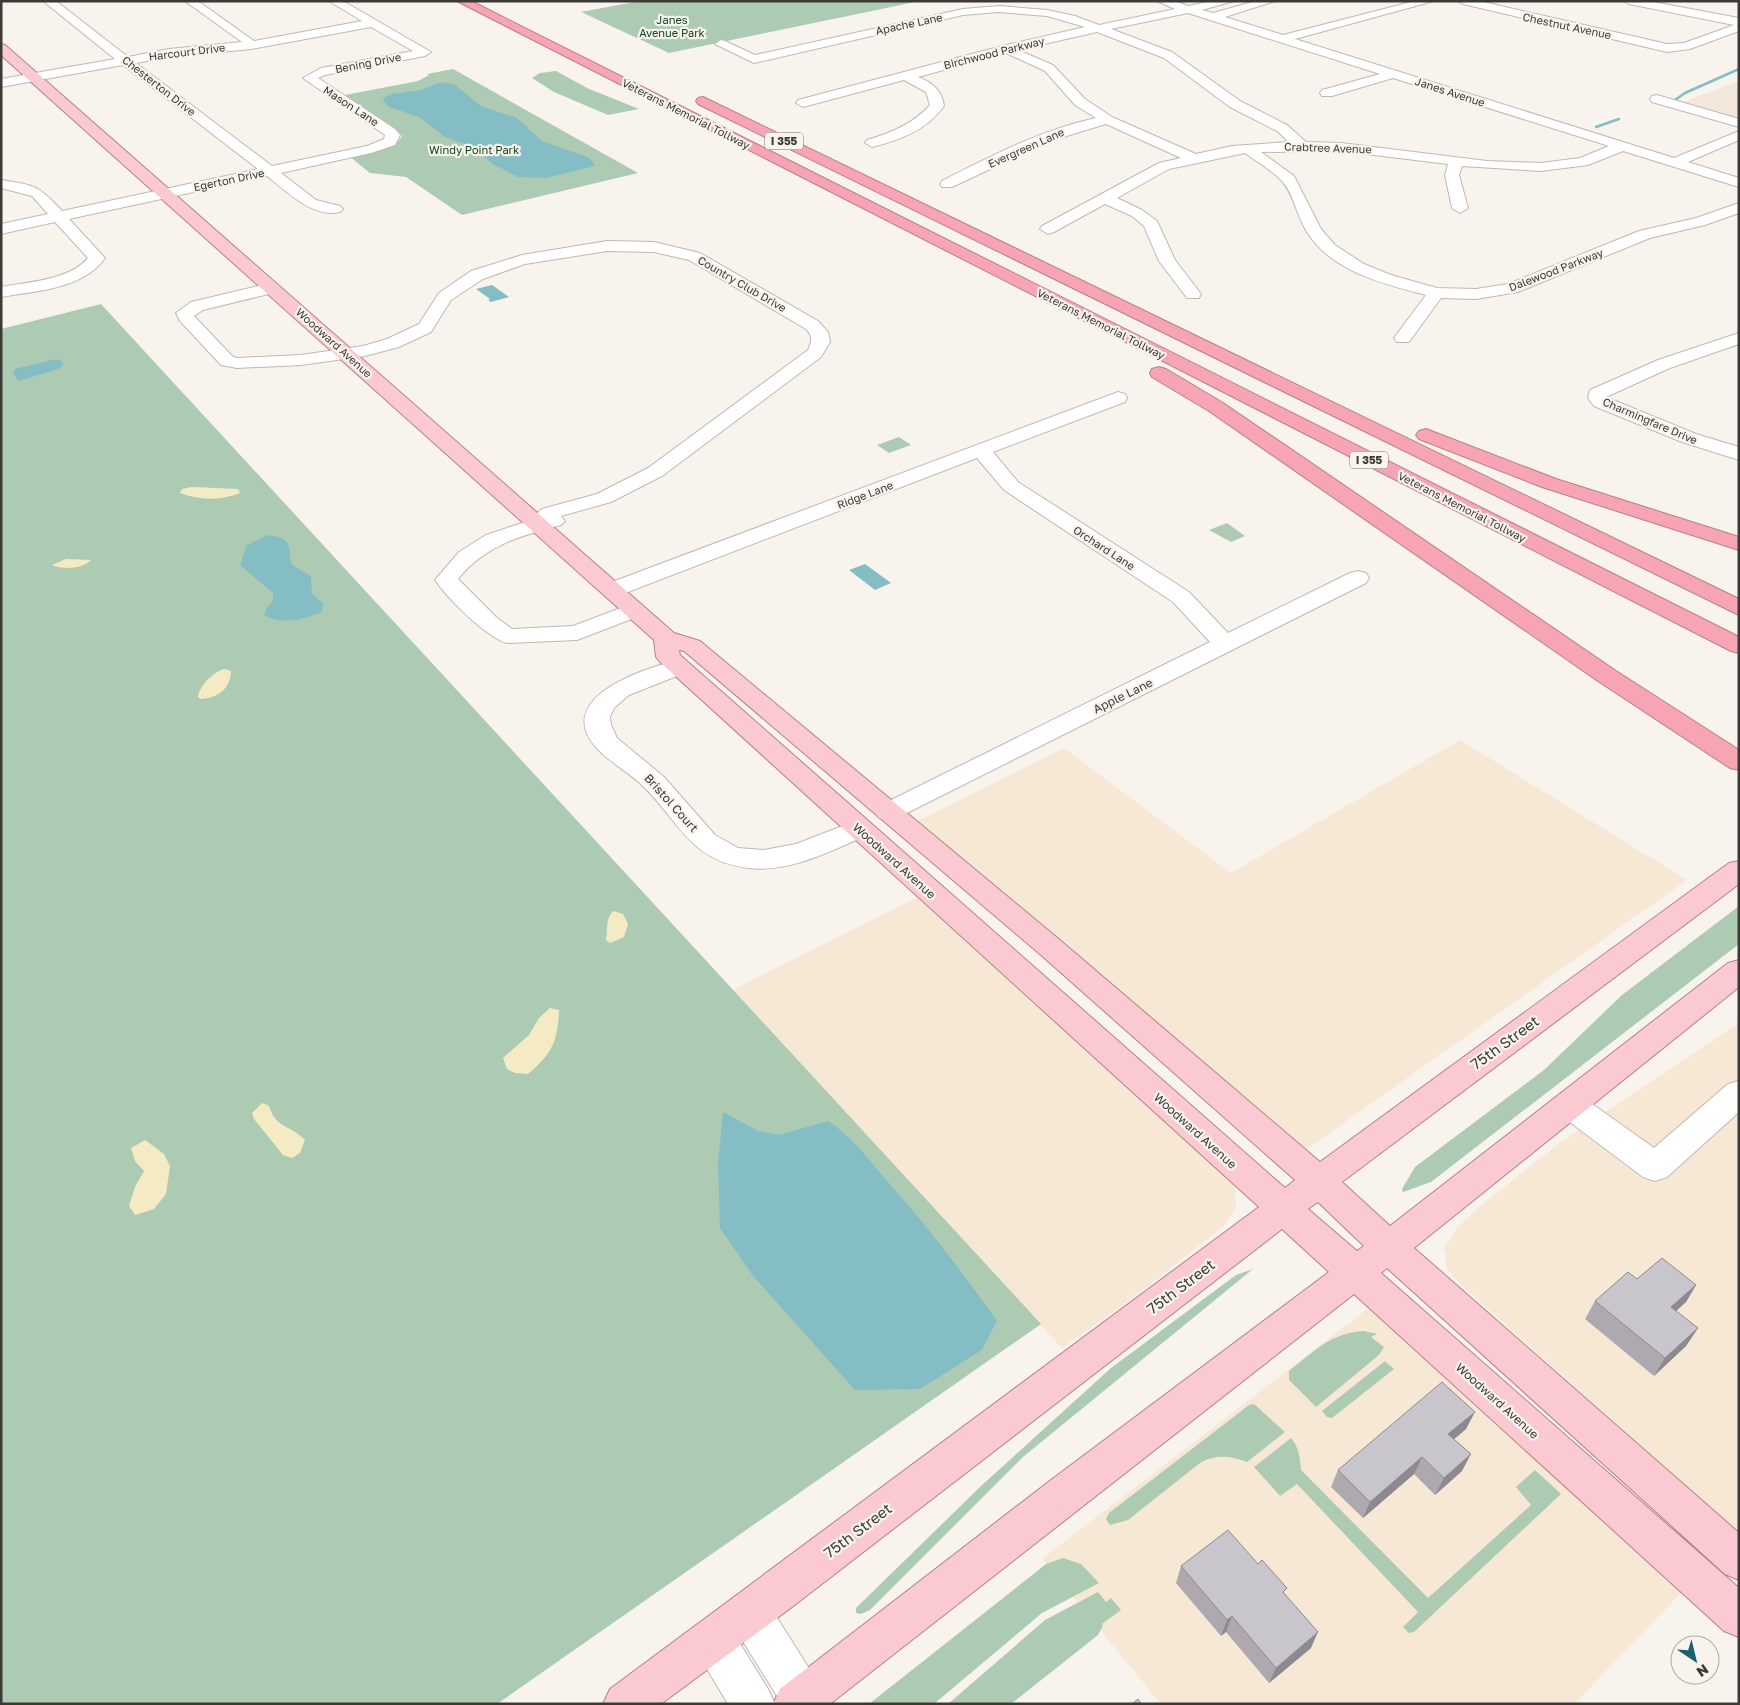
<svg xmlns="http://www.w3.org/2000/svg" width="1740" height="1705" viewBox="0 0 1740 1705" font-family="'Golos Text',sans-serif">
<style>
.commercial{fill:#f6e8d5}
.built{fill:#f3e6db}
.green{fill:#adcbb2}
.sand{fill:#f4ebc5}
.water{fill:#85bdc4}
.lines{fill:none;stroke-linecap:round;stroke-linejoin:round}
.stream{stroke:#85bdc4;stroke-width:2.5}
.minor-casing{stroke:#bfb8b3;stroke-width:2}
.major-casing{stroke:#b68087;stroke-width:2}
.highway-casing{stroke:#b68087;stroke-width:2}
.minor{fill:#fff;fill-rule:evenodd}
.major{fill:#fac9d1;fill-rule:evenodd}
.highway{fill:#f7a5b2;fill-rule:evenodd}
.wall{fill:#ada9af}
.shaded-wall{fill:#8d8a8f}
.building{fill:#c9c5cc;stroke:#8d8a8f}
.labels{text-anchor:middle;stroke-width:4.5;stroke-linejoin:round;paint-order:stroke}
.far-park-label{font-size:11px;fill:#0b471f;stroke:#f9f3ed}
.far-street-label{font-size:11px;fill:#3c3a37;stroke:#f9f3ed}
.shield{fill:#f9f3ed;stroke:#75726e;stroke-width:1}
.shield-label{font-size:11px;font-weight:bold;fill:#3c3a37}
.street-label{font-size:12px;fill:#3c3a37;stroke:#f9f3ed}
.near-street-label{font-size:15px;fill:#3c3a37;stroke:#f9f3ed}
</style>
<rect width="100%" height="100%" fill="#f9f3ed"/>
<!-- commercial -->
<path class="commercial" d="M1460,740L1687,880L1307,1149L915,822L1064,748L1231,873Z
M919,896L1230,1177L1235,1190L1236,1207L1224,1226L1131,1299L1062,1348L733,990Z
M1739,1023V1533L1460,1284L1447,1268L1444,1247L1458,1227L1480,1206L1562,1141Z
M1375,1303L1685,1589L1574,1704H1161L1042,1559Z"/>
<!-- built -->
<path class="built" d="M1739,81V120L1682,103Z"/>
<!-- green -->
<path class="green" d="M640,1H920L669,53L581,12Z
M453,69L638,173L462,215L406,177L370,173L349,156C362,153 399,149 402,135L345,95L418,81L429,75L427,74Z
M556,71L587,88L639,109L608,115L554,92L532,78L540,73Z
M101,304L1041,1324L497,1704H1V329Z
M899,437L911,445L889,453L877,445Z
M1227,523L1245,536L1231,542L1209,530Z
M1739,906V944L1431,1182L1403,1192L1402,1189L1415,1167L1544,1070L1622,995Z
M1253,1269L1023,1457L870,1610L861,1614L856,1613V1608L981,1486L1111,1368L1236,1275Z
M1364,1331L1377,1334L1371,1337L1384,1347L1379,1355L1316,1407L1289,1380V1371C1315,1351 1330,1333 1364,1331Z
M1385,1361L1394,1369L1332,1418L1327,1417L1322,1411Z
M1254,1404L1285,1432L1247,1462C1230,1456 1217,1454 1200,1463L1128,1520L1110,1525L1106,1519L1109,1513L1249,1405Z
M1291,1438C1299,1447 1300,1458 1301,1470L1428,1598L1531,1505L1516,1487L1535,1470L1561,1494L1414,1632L1409,1633L1403,1627L1418,1612L1297,1484L1280,1496L1254,1467Z
M1063,1558L1081,1564L1099,1583L1042,1613L934,1704H869L1046,1564Z
M1098,1592L1106,1602L1111,1598L1121,1610L1102,1624L1103,1626L1098,1635L1011,1704H948L1045,1620Z"/>
<!-- sand -->
<path class="sand" d="M192,487L238,489L240,493C220,501 200,500 180,493L182,489Z
M66,559L91,560C82,569 63,570 52,565Z
M225,669L231,671C231,689 217,698 201,699L198,697C199,686 215,670 225,669Z
M613,911L623,914L628,924L624,937L610,943L606,940C608,928 605,920 613,911Z
M550,1008L559,1010C558,1041 552,1054 528,1074L515,1073L507,1069L503,1058L529,1035L539,1018Z
M262,1103L269,1106C276,1129 291,1125 305,1140L300,1153L292,1158L283,1155L254,1119L252,1113Z
M145,1140L164,1154L170,1166L166,1194L154,1209L135,1215L129,1206L135,1187L144,1171L135,1161L131,1148Z"/>
<!-- water -->
<path class="water" d="M442,82L455,85L481,106L517,118L542,141L590,158L595,166L546,178L518,177L491,163L475,148L445,137L419,117L389,107L383,101L384,98L392,94L421,90Z
M492,285L509,297L491,302L488,300L490,299L476,289Z
M56,359L62,361L63,365L58,369L19,381L13,374L15,369Z
M267,535C293,539 287,543 292,565L311,576L312,594L324,604L321,612C304,620 280,625 264,615L266,609L273,601V593L240,565L247,545Z
M865,564L891,583L875,590L849,570Z
M723,1112L758,1131L779,1135L828,1121C850,1135 865,1155 882,1175C923,1221 961,1270 997,1321L982,1350L920,1389L855,1390L753,1276L720,1228L718,1163Z"/>
<g class="lines">
<!-- stream -->
<path class="stream" d="M1672,102L1685,93L1739,69
M1596,127L1619,119"/>
<defs>
<path id="minor" d="M43,1H56L128,57L169,49L242,42L185,1H198L254,41L362,21L329,1H343L431,52L425,56L325,75L318,78L395,129L400,135L395,145L371,153L281,173L316,200L340,206L343,209L340,212C314,219 286,191 267,176L69,219L105,258C84,289 35,291 1,297V287C28,282 70,280 88,258L55,222L1,234V224L48,214L32,196L1,188V180C35,185 39,186 62,211L258,169L123,65L1,87V79L115,59ZM371,27L413,51L321,68L303,78L385,135L384,139L367,146L272,166L136,63L169,57L251,49Z
M1157,1H1174L1189,6L1211,1H1234L1202,10L1213,13L1256,1H1275L1225,17L1283,35L1415,1H1434L1295,39L1674,158L1739,131V140L1688,162L1739,178V187L1623,151L1588,165L1541,171L1462,166L1459,175L1468,208L1460,213L1452,208L1445,175L1448,164L1341,151L1261,152L1294,176L1321,229L1335,245L1364,264L1391,275L1437,288L1476,289L1508,284L1639,231L1696,218L1739,203V213L1705,225L1650,238L1518,292L1476,299L1441,298L1409,342H1397L1394,338L1426,295C1384,284 1332,272 1307,232C1297,217 1294,194 1282,181C1272,170 1257,162 1245,153L1169,169L1117,198L1142,210L1157,221L1175,260L1201,294L1199,298H1187L1159,261L1144,226L1132,216L1105,204L1054,232L1048,234L1040,229L1042,226L1159,163L1181,158L1106,124L1050,141L952,187H942L940,184L942,181C991,156 1041,130 1096,118L1075,105L1045,71L1006,53L918,77C932,82 942,90 944,106C927,130 900,140 872,147L865,143L867,140C891,133 913,124 930,105L926,92L904,80L803,107L796,103L798,100L1002,46L1085,27L1047,16L999,12L963,15L754,63L715,44L721,40L725,41L755,55L963,9L999,6L1047,10L1075,16L1099,25L1175,9ZM1188,13L1380,74L1322,90L1320,93L1322,96H1332L1393,78L1609,146L1580,158L1541,163L1487,161L1341,143L1306,142L1287,125L1240,101L1172,52L1111,29ZM1097,32L1164,58L1230,107L1277,131L1289,142L1232,146L1196,154L1112,117L1085,99L1053,65L1018,50Z
M1458,1H1479L1667,44L1684,43L1734,25L1629,4L1624,1H1648L1739,18V31L1690,49L1667,52L1463,4Z
M1657,95L1739,119V127L1652,102L1650,99L1652,96Z
M607,241L654,242L700,253L818,321L828,332L830,342L821,357L662,476L611,502L561,516L565,521L561,525C522,535 484,546 458,579L496,617L512,629L573,626L634,603L642,605L645,610L642,615L577,640L507,643C487,638 447,598 435,580L459,552L486,535L528,521L542,509L597,494L648,468L808,350C812,341 813,336 806,329L689,260L654,252L607,251L525,264L483,279L451,300L431,332L399,347L365,356L301,365L237,368L221,365L180,321L176,313L191,302L271,283L277,284L279,288L277,292L203,310L194,316L233,357L237,358L301,355L363,346L387,339L419,324L439,293L471,271L522,255Z
M1739,333V344L1670,368L1606,397L1696,434L1739,447V460L1682,442L1594,406L1588,398L1590,390L1658,360Z
M1118,392L1125,394L1127,398L1125,402L993,452L1018,482L1189,592L1228,633L1350,573L1358,571L1366,573L1369,578L1366,583L897,818L888,821L879,818L875,812L879,806L1210,642L1173,602L1004,490L977,458L620,595L612,597L604,595L601,590L604,585Z
M679,660L687,662L691,667L687,672L629,695L614,708L610,717L611,725L617,738L664,777L715,835L738,848L764,850L796,844L858,820L868,823L872,829L868,835C830,851 790,873 748,868C692,861 681,825 646,789C631,773 609,763 594,745C555,696 646,668 679,660Z
M1739,1081V1112L1667,1177L1655,1181L1643,1177L1559,1114L1554,1105L1559,1096L1570,1092L1581,1096L1654,1148L1728,1084Z
M749,1591L764,1597L822,1689L829,1704H782L734,1627L728,1612L734,1597Z
M713,1618L728,1624L768,1689L775,1704H728L698,1654L692,1639L698,1624Z"/>
<path id="major" d="M1,44L5,45L674,633L700,641L1061,941L1320,1162L1729,863L1739,861V884L1342,1182L1390,1226L1728,963L1739,960V987L1414,1248L1739,1533V1580L1725,1574L1387,1268L1381,1273L1739,1588V1637L1724,1631L1354,1294L830,1704H773L780,1689L1047,1483L1329,1272L1282,1229L792,1607L661,1704H603L610,1689L1259,1207L660,662L656,657L654,640L1,55ZM679,650L684,651L1041,955L1295,1180L1285,1188L680,655ZM1318,1202L1364,1246L1357,1251L1308,1209Z"/>
<path id="highway" d="M457,1H471L1739,637V653L1731,651Z
M703,97L1739,599V615L698,104L696,101L698,98Z
M1159,367L1166,369L1223,403L1616,671L1739,750V770L1730,768L1598,681L1209,411L1152,377L1150,373L1152,369Z
M1426,429L1556,479L1739,537V550L1542,487L1419,439L1416,435L1419,431Z"/>
</defs>
<!-- minor casing -->
<use href="#minor" class="minor-casing"/>
<!-- major casing -->
<use href="#major" class="major-casing"/>
<!-- highway casing -->
<use href="#highway" class="highway-casing"/>
<!-- minor -->
<use href="#minor" class="minor"/>
<!-- major -->
<use href="#major" class="major"/>
<!-- highway -->
<use href="#highway" class="highway"/>
</g>
<!-- wall -->
<path class="wall" d="M1637,1279L1696,1285L1686,1302L1676,1311L1698,1328L1686,1346L1654,1376L1585,1319L1595,1301Z
M1466,1429L1454,1439L1462,1471L1435,1495L1414,1474L1363,1518L1331,1487L1338,1470Z
M1181,1566L1285,1594L1311,1648L1269,1683L1226,1632L1221,1636L1176,1583Z"/>
<!-- shaded-wall -->
<path class="shaded-wall" d="M1696,1285L1686,1302L1661,1325L1671,1307Z
M1698,1328L1686,1346L1654,1376L1665,1358Z
M1475,1412L1466,1429L1440,1451L1448,1434Z
M1471,1454L1462,1471L1435,1495L1444,1478Z
M1422,1457L1414,1474L1363,1518L1370,1502Z
M1232,1616L1226,1632L1221,1636L1227,1620Z
M1318,1632L1311,1648L1269,1683L1276,1668Z"/>
<!-- building -->
<path class="building" d="M1662,1258L1696,1285L1671,1307L1698,1328L1665,1358L1595,1301L1628,1272L1637,1279Z
M1442,1382L1475,1412L1448,1434L1471,1454L1444,1478L1422,1457L1370,1502L1338,1470Z
M1228,1530L1258,1564L1262,1560L1287,1588L1283,1592L1318,1632L1276,1668L1232,1616L1227,1620L1181,1566Z
M1138,1699L1141,1704H1132Z"/>
<g class="labels">
<!-- far-park labels -->
<g class="far-park-label">
<text x="672" y="24">Janes<tspan x="672" dy="13">Avenue Park</tspan></text>
<text x="474" y="154">Windy Point Park</text>
</g>
<!-- far-street labels -->
<g class="far-street-label">
<text transform="translate(909 24) rotate(-12)" y="4">Apache Lane</text>
<text transform="translate(1567 26) rotate(12)" y="4">Chestnut Avenue</text>
<text transform="translate(187 52) rotate(-7)" y="4">Harcourt Drive</text>
<text transform="translate(994 53) rotate(-14)" y="4">Birchwood Parkway</text>
<text transform="translate(368 63) rotate(-11)" y="4">Bening Drive</text>
<text transform="translate(159 86) rotate(38)" y="4">Chesterton Drive</text>
<text transform="translate(1450 92) rotate(18)" y="4">Janes Avenue</text>
<text transform="translate(351 106) rotate(33)" y="4">Mason Lane</text>
<text transform="translate(686 114) rotate(27)" y="4">Veterans Memorial Tollway</text>
<text transform="translate(1026 148) rotate(-24)" y="4">Evergreen Lane</text>
<text transform="translate(1328 148) rotate(2)" y="4">Crabtree Avenue</text>
<text transform="translate(229 180) rotate(-12)" y="4">Egerton Drive</text>
<text transform="translate(1556 270) rotate(-21)" y="4">Dalewood Parkway</text>
<text transform="translate(742 284) rotate(30)" y="4">Country Club Drive</text>
<text transform="translate(1101 324) rotate(27)" y="4">Veterans Memorial Tollway</text>
<text transform="translate(334 343) rotate(42)" y="4">Woodward Avenue</text>
<text transform="translate(1650 421) rotate(23)" y="4">Charmingfare Drive</text>
<text transform="translate(865 495) rotate(-21)" y="4">Ridge Lane</text>
<text transform="translate(1462 507) rotate(27)" y="4">Veterans Memorial Tollway</text>
<text transform="translate(1104 548) rotate(33)" y="4">Orchard Lane</text>
</g>
<!-- shield labels -->
<g class="shield">
<rect x="765" y="132.5" width="38" height="17" rx="4"/>
<rect x="1350" y="451.5" width="38" height="17" rx="4"/>
</g>
<g class="shield-label">
<text x="784" y="145">I 355</text>
<text x="1369" y="464">I 355</text>
</g>
<!-- street labels -->
<g class="street-label">
<text transform="translate(1123 696) rotate(-26)" y="4">Apple Lane</text>
<text transform="translate(671 803) rotate(48)" y="4">Bristol Court</text>
<text transform="translate(894 861) rotate(42)" y="4">Woodward Avenue</text>
<text transform="translate(1195 1131) rotate(42)" y="4">Woodward Avenue</text>
<text transform="translate(1497 1401) rotate(42)" y="4">Woodward Avenue</text>
</g>
<!-- near-street labels -->
<g class="near-street-label">
<text transform="translate(1505 1043) rotate(-36)" y="5">75th Street</text>
<text transform="translate(1181 1287) rotate(-37)" y="5">75th Street</text>
<text transform="translate(858 1531) rotate(-37)" y="5">75th Street</text>
</g>
</g>
<!-- border -->
<rect width="1740" height="1705" fill="none" stroke="#3c3a37" stroke-width="5"/>
<!-- north arrow -->
<g transform="translate(1695 1660) rotate(145)"><circle r="24" fill="#f9f3ed" stroke="#ada9a4"/>
<path d="M0-4L9 19L0 12L-9 19Z" fill="#196270"/>
<text y="-8" font-size="14" font-weight="bold" text-anchor="middle" fill="#3c3a37">N</text>
</g>
</svg>
